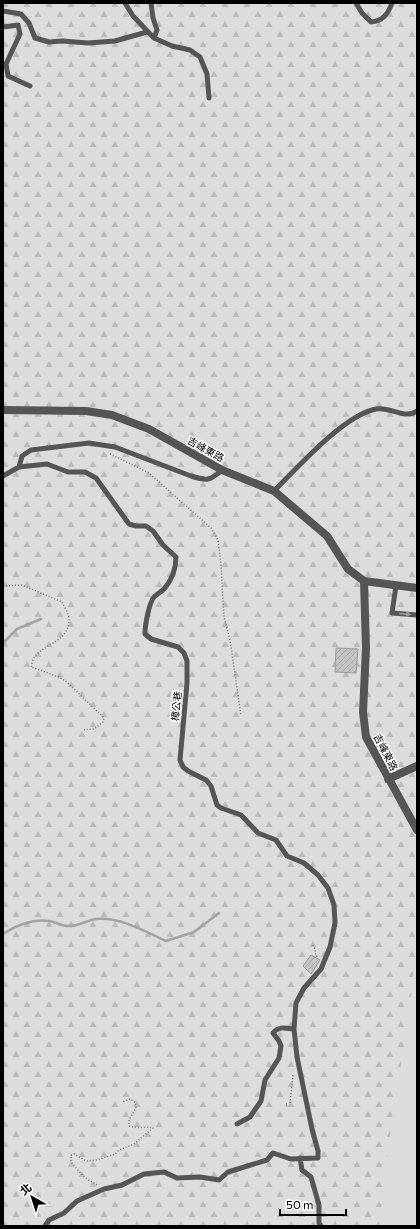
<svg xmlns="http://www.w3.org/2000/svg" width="420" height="1229" viewBox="0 0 420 1229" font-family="Commissioner,'Noto Sans TC',sans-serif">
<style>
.forest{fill:url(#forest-firs)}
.park{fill:#dcdcdc}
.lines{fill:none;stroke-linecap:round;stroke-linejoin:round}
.stream{stroke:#a3a3a3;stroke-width:2.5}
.building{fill:url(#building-hatch);stroke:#999}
.path{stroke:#777;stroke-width:1.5;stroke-dasharray:1 2;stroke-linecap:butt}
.service{stroke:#555;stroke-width:5}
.minor{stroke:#555;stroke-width:8}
.oneway{fill:#999}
.labels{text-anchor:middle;stroke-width:3;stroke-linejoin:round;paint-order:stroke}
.street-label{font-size:10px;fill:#000;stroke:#fff}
</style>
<defs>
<pattern id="forest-firs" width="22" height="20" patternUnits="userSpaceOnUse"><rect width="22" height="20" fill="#dcdcdc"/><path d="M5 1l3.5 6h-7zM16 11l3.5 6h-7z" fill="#bbb"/></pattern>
<pattern id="building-hatch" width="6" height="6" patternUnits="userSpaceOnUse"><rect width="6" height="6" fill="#c4c4c4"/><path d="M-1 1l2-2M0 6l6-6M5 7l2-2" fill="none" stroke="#a7a7a7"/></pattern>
</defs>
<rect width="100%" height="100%" fill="#fff"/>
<!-- forest -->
<path class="forest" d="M3,3H417V1226H3Z"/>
<!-- park -->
<path class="park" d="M417,938V1226H379L395,1093L407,1037Z"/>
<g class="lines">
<!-- stream -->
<path class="stream" d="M3,643L17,629L41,619
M3,934C17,925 33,919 49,921C56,922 63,927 70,926C79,926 87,920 96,919C121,917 144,931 166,941L194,932L219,913"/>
</g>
<!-- building -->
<path class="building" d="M336,648L358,649L356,673L335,672Z
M311,955L320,960L311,974L303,966Z"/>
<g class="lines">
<!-- path -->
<path class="path" d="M110,454L149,473L211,528L218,540L221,564L224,617L230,640L241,716
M3,586L22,585L62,602C64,607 69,613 69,619C70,642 42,644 34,658C32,661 32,665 31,667L59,677L67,682L104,718L103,722L94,729L82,730
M313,945L315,949L316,956L319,957
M290,1103L293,1075
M287,1104H286V1106L288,1105
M97,1185L84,1177L71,1162V1155L74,1154L86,1161L97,1160L115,1154L119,1150L134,1144L153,1128C145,1126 137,1129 129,1126V1120L136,1108L135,1102L130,1099L122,1102"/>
<!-- service -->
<path class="service" d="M125,3L133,16L154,38L157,30L153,18L151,3
M356,3L362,13L371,22C383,21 388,14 392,3
M3,11L21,14L29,23L35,38L49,42L62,41L88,43L115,41L147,32
M3,27L18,25L20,34L6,64L8,76L30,86
M154,38L172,46L190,50L200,57L207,74L209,98
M19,467L22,456L31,450L89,443L115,447L191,476C207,481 210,481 222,470
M3,476L19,467L47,464L68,472H85L96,478L129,524L136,526H146L153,531L163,545L176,557C176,568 172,580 164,589C161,592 157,594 154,597C149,603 145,625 145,634L151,639L178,647L184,653L187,661V683L180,760L183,767L188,771L206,780L211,786L217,805L221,808L241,815L258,833L276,840L287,856L304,863L318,875L328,888L334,905L335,923L330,947L321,969L304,988L296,1003L294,1029L297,1057L312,1129L318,1151V1158L291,1159L273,1153L267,1160L228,1172L219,1180L200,1177L177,1178L164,1172L144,1174L122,1185L104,1189L77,1201L64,1213L49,1220L45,1226
M274,491C297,468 344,415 376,409C390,406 404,420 417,411
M396,586L392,613L417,615
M237,1124L250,1117L261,1101L265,1080L279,1058L281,1046L279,1041L273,1033C278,1026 286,1028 294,1029
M300,1158L302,1170L311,1177L319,1205V1223L321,1226"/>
<!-- minor -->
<path class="minor" d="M3,410L86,411L112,415L149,429L222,470L274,491L327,536L348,569L364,581L417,588
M364,581L366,648L363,712L366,737L417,830
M388,779L417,766"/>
</g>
<!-- one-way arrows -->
<defs><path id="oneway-solid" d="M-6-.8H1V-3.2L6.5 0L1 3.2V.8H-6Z"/></defs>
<use class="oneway" href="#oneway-solid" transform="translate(405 614) rotate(5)"/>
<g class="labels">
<!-- street labels -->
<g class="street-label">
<text transform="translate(206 449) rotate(29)" y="4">吉峰東路</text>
<text transform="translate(176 706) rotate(-84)" y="4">樟公巷</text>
<text transform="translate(386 752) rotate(63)" y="4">吉峰東路</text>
</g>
</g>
<!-- border -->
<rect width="420" height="1229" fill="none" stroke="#000000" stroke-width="8"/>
<!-- north arrow -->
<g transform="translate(32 1197) rotate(321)" stroke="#ffffff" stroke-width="3" paint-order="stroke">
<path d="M0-3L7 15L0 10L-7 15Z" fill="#000000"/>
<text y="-6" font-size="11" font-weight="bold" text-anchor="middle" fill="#000000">北</text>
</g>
<!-- scale -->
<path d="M280 1209v6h66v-6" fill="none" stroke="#000000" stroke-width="2"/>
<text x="286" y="1209" font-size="12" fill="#000000" stroke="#ffffff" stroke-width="3" paint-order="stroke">50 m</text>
</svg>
